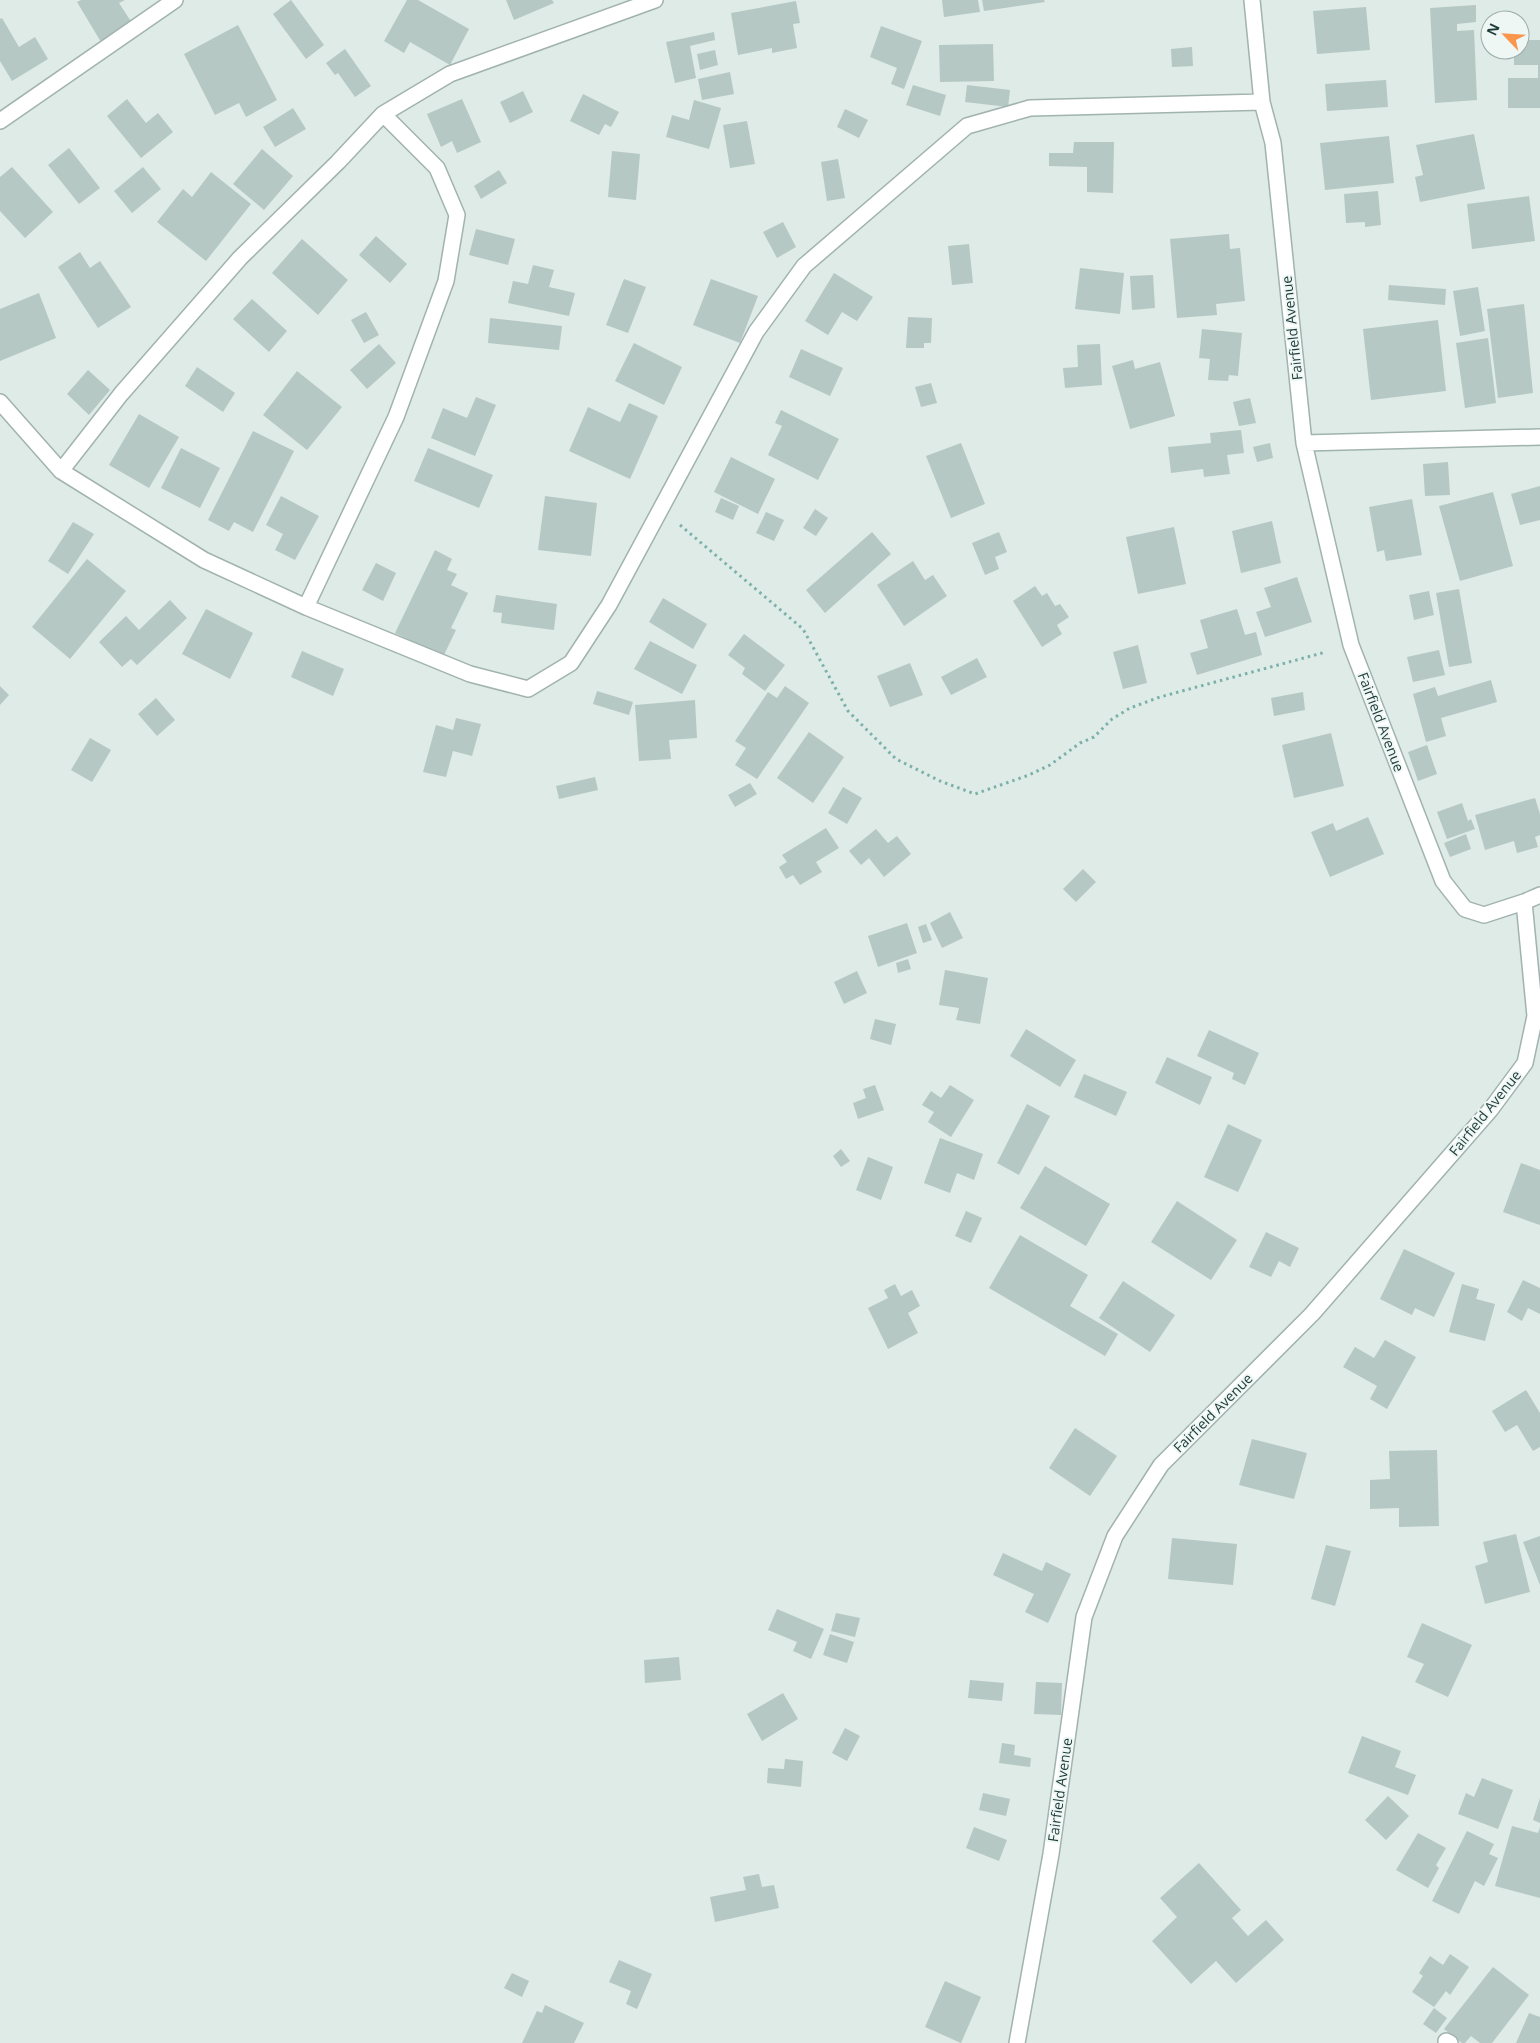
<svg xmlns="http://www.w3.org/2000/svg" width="1540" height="2043" viewBox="0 0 1540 2043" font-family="'Open Sans',sans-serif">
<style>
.building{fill:#b6c8c4}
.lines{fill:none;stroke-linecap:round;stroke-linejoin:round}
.minor-casing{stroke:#a1b3af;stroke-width:18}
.path{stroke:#7cb0a9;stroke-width:3;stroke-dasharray:2.5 4;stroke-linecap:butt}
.minor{stroke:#fff;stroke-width:15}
.labels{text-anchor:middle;stroke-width:4;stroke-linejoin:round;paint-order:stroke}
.street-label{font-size:14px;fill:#1e3b39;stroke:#eef7f4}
</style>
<rect width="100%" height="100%" fill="#deebe7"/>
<!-- building -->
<path class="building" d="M81,0H125L119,3L132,23L101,42L77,2Z
M291,0L324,45L306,59L273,14Z
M407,0H418L469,29L450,65L410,42L404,53L384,41Z
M506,0H552L554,3L514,20Z
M942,0H978L980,12L944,17Z
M982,0H1044L1045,2L984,11Z
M796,1L800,23L793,24L797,48L772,53V48L738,55L731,13Z
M1476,5V22L1457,24V31L1474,30L1477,100L1435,103L1430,8Z
M1366,7L1370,50L1317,54L1313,11Z
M2,18L19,47L35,37L48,59L12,81L0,61V19Z
M238,25L277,100L246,117L239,103L215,115L184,54Z
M881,26L922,41L904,89L891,84L897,68L870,57Z
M714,32L715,40L690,46L696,78L675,83L666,42Z
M1520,40H1540V108H1508V78H1538V65H1514V50H1520Z
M993,44L994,81L940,82L939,45Z
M1192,47L1193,66L1172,67L1171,49Z
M345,49L371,86L355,97L338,73L335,75L326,63Z
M715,50L718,65L700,70L697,54Z
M730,72L734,94L702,100L698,79Z
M1386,80L1388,107L1327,111L1325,84Z
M913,85L946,95L940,116L906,105Z
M967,85L1010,90L1008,107L965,102Z
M523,91L533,112L510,123L500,102Z
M583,94L619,112L611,127L605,124L599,135L570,121Z
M127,99L146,123L158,113L173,132L141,158L107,116Z
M462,99L481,142L457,153L452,141L441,147L427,114Z
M694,100L721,108L709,149L666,137L672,115L689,120Z
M293,108L306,129L275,147L263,127Z
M845,109L868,120L859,138L837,127Z
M747,121L755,164L730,168L723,125Z
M1474,134L1485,189L1420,202L1415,177L1423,175L1416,145Z
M1389,136L1394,183L1325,190L1320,143Z
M1074,142H1114L1113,193L1087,192V167L1049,166V153H1073Z
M69,148L100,188L79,204L48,165Z
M262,149L293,176L264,210L233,184Z
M612,151L640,154L636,200L608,197Z
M838,159L845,198L827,201L821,162Z
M12,167L53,212L25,238L0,211V177Z
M143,167L161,189L132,213L114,191Z
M499,170L507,183L481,199L474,186Z
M211,172L251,204L206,261L157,222L183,189L192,197Z
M1378,191L1381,225L1365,227V222L1346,223L1344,194Z
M1529,196L1535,241L1472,249L1467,204Z
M783,222L796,247L777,258L763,232Z
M476,229L515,239L508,265L469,255Z
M1229,234L1230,249L1240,248L1245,301L1216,304L1217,315L1177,318L1170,239Z
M376,236L407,264L390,283L359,255Z
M302,239L348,280L318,315L272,273Z
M969,244L973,283L952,285L948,246Z
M80,252L90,268L100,261L131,307L98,328L58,267Z
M533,265L554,270L549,287L575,293L569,316L508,303L513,281L528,284Z
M1080,268L1124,273L1120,314L1075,309Z
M834,273L873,297L857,321L842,312L828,335L805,321Z
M1153,275L1155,308L1132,310L1130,276Z
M624,279L646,287L628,333L606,325Z
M711,279L758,296L740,343L693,325Z
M1389,285L1446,289L1445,305L1388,300Z
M1478,287L1485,331L1460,336L1453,291Z
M39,293L56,338L0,361V309Z
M252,299L287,331L269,352L233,319Z
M1524,304L1533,393L1498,398L1487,309Z
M366,312L379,335L364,343L351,320Z
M908,317L932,318L931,343H924V348H906Z
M490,318L562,326L559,350L488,343Z
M1438,320L1446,391L1371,400L1363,329Z
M1202,329L1242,333L1238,376L1229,375L1228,381L1208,380L1210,359L1199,358Z
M1488,338L1496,403L1465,408L1456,343Z
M634,343L682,367L664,405L615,381Z
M379,344L396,363L367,389L350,370Z
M1100,344L1102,385L1065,388L1063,368L1078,367L1077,345Z
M801,349L843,368L830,396L789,377Z
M1133,360L1135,369L1160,362L1175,416L1130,429L1112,366Z
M197,367L235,393L223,412L185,386Z
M88,370L110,390L89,415L67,394Z
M297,371L342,407L307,450L263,415Z
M931,383L937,403L921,407L915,387Z
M476,397L496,405L475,456L431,438L443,408L467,418Z
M1250,398L1256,423L1239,426L1233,402Z
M629,403L658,416L630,479L569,451L588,407L620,422Z
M781,410L839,439L818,480L768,455L782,426L775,423Z
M139,414L179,437L149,488L109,465Z
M1241,430L1244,453L1227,455L1230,474L1204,477L1203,469L1171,473L1168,447L1211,443L1210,433Z
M253,431L294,451L253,532L234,522L229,531L208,520Z
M961,443L985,504L951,518L926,456Z
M1270,443L1273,458L1257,462L1253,447Z
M181,448L220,468L200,508L161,488Z
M428,448L493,475L479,508L414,481Z
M731,457L775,479L758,514L714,492Z
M1448,462L1450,495L1425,496L1423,464Z
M1540,486V520L1520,525L1511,494Z
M1493,492L1513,566L1460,581L1439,506Z
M281,496L319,516L295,560L275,550L283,534L266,525Z
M545,496L597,503L591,556L538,550Z
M721,498L739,506L733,520L715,512Z
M1412,499L1422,555L1386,561L1384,550L1377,552L1369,507Z
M815,509L828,518L816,536L803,528Z
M766,512L784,520L774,541L756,533Z
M1272,521L1281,563L1241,573L1232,531Z
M73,522L94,534L68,574L48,561Z
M1174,527L1186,584L1138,594L1126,537Z
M872,532L891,554L825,613L806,590Z
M999,532L1007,552L995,557L999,569L985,575L972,543Z
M435,550L452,559L447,570L457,574L451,585L468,593L451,628L456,630L443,657L395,633Z
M87,559L126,591L70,659L32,627Z
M913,561L925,580L933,575L947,596L904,626L877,585Z
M376,563L396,573L383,601L362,590Z
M1297,577L1312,622L1265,637L1256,612L1271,607L1264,588Z
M1035,586L1042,596L1047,593L1055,606L1060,604L1069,617L1057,625L1062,634L1042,647L1013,601Z
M1459,589L1472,663L1449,667L1436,593Z
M1429,591L1434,615L1414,620L1409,595Z
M496,595L557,604L554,630L501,623L502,613L493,612Z
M663,598L707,624L693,649L649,622Z
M170,600L187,618L137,665L131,659L122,667L99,642L126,616L139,630Z
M206,609L253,633L230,679L182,654Z
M1237,609L1245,635L1256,632L1262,655L1197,675L1190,653L1208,648L1200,620Z
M744,634L785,665L765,691L742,674L745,668L728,655Z
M650,641L697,665L682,694L634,669Z
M1138,645L1147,683L1123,689L1113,652Z
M1439,650L1445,675L1413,682L1407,657Z
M302,651L344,669L333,696L291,677Z
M977,658L987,677L951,695L941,677Z
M910,663L923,695L890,707L877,676Z
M1491,680L1497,702L1441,718L1446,736L1426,742L1413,694L1435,687L1438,696Z
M0,686L9,695L0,705Z
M785,686L809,703L757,779L735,765L746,748L735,741L768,692L777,698Z
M597,691L633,702L629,715L593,704Z
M1303,692L1305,710L1274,716L1271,698Z
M156,698L175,720L157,736L138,714Z
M695,700L697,738L669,740L671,759L639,761L635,705Z
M456,718L481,724L472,756L453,751L446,777L423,772L436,725L453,730Z
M809,732L844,757L813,803L777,778Z
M1331,733L1344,786L1294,798L1282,745Z
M90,738L111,750L92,782L71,770Z
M1427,745L1437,774L1418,781L1408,752Z
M595,777L598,790L559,799L556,786Z
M750,783L757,794L735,807L728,795Z
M843,787L862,798L847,824L828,813Z
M1535,798L1540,814V835L1535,837L1538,847L1517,853L1514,841L1485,850L1475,815Z
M1462,803L1468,821L1471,819L1475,829L1447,839L1437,812Z
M1368,817L1384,854L1330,877L1311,832L1333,823L1336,831Z
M826,828L839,848L816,862L822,872L800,885L793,875L786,879L779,867L787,862L782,855Z
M876,829L888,843L897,836L911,854L884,877L869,858L861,865L849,851Z
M1466,834L1471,849L1450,857L1444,843Z
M1083,869L1096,882L1076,902L1063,889Z
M950,912L963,938L942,948L930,923Z
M907,923L917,953L878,967L868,936Z
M926,924L932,940L923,943L918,927Z
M908,959L911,969L898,973L896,963Z
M945,970L988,978L980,1024L956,1020L959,1008L939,1005Z
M857,971L867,993L844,1004L834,982Z
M875,1019L896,1024L891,1045L870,1039Z
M1026,1029L1076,1060L1060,1087L1010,1056Z
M1209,1030L1259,1053L1245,1085L1232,1079L1234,1073L1197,1056Z
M1167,1057L1212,1077L1200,1105L1155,1083Z
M1084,1074L1127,1092L1116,1116L1074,1097Z
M875,1085L884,1110L858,1119L853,1103L866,1098L863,1089Z
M950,1085L974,1100L951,1137L928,1122L934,1112L922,1105L931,1091L941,1098Z
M1027,1104L1050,1116L1019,1175L997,1163Z
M1228,1124L1262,1140L1238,1192L1204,1177Z
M940,1138L983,1154L974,1180L957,1173L950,1193L924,1183Z
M841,1149L850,1161L841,1167L833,1156Z
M868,1157L893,1167L881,1200L856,1190Z
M1521,1163L1540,1170V1225L1503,1212Z
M1045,1166L1110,1204L1086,1246L1020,1208Z
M1177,1201L1237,1240L1211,1280L1151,1242Z
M966,1211L982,1218L971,1243L955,1236Z
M1266,1232L1299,1248L1290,1267L1279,1261L1271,1277L1249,1267Z
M1020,1235L1088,1275L1070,1306L1118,1334L1105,1356L989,1288Z
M1404,1249L1455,1273L1434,1317L1415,1308L1412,1315L1380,1299Z
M1523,1280L1540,1288V1314L1528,1308L1522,1321L1507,1312Z
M1123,1281L1175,1315L1150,1352L1099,1318Z
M895,1284L901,1296L912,1290L920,1306L908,1313L918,1333L888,1349L868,1308L888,1298L884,1290Z
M1462,1284L1479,1289L1476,1299L1495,1304L1485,1341L1449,1332Z
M1385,1340L1416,1357L1387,1409L1370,1399L1377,1386L1343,1367L1355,1347L1374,1358Z
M1526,1390L1540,1413V1447L1533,1451L1517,1425L1505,1432L1492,1411Z
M1075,1428L1117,1456L1090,1496L1049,1468Z
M1252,1439L1307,1453L1294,1499L1239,1485Z
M1437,1450L1439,1526L1399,1527V1508L1370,1509V1480L1390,1479L1389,1451Z
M1516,1534L1530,1592L1485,1604L1475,1566L1488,1562L1483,1542Z
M1540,1536V1585L1523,1542Z
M1172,1538L1237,1544L1233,1585L1168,1579Z
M1326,1545L1351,1551L1335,1606L1311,1599Z
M1003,1553L1042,1571L1046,1562L1071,1574L1048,1623L1025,1612L1034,1594L993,1575Z
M777,1609L824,1629L811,1659L793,1651L797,1642L768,1630Z
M836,1613L860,1618L855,1637L831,1631Z
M1422,1623L1472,1645L1448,1697L1415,1682L1424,1664L1407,1657Z
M830,1634L854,1642L847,1663L823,1655Z
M679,1657L681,1680L645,1683L644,1660Z
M970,1680L1004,1683L1002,1701L968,1698Z
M1036,1682L1062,1683L1061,1715L1034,1714Z
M783,1693L798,1719L762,1741L747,1714Z
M845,1728L860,1736L847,1761L832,1753Z
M1362,1736L1401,1751L1395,1767L1416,1775L1408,1795L1348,1773Z
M1002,1743L1015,1745L1014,1755L1031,1758L1030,1767L999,1763Z
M785,1759L803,1761L801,1787L767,1783L768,1768L784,1769Z
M1482,1778L1513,1790L1498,1829L1458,1814L1466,1793L1474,1797Z
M983,1793L1010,1799L1006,1816L979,1810Z
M1388,1796L1409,1816L1386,1840L1365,1820Z
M1540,1798V1823L1533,1820Z
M1512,1826L1538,1833L1540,1827V1898L1495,1886Z
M974,1827L1007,1840L999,1861L966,1848Z
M1467,1831L1494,1844L1489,1854L1498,1858L1484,1886L1475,1881L1459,1914L1432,1901Z
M1418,1833L1446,1848L1436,1865L1439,1868L1428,1888L1396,1870Z
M1199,1863L1241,1910L1232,1918L1248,1936L1266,1920L1284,1940L1236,1983L1216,1961L1191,1984L1152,1941L1177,1917L1160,1898Z
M759,1874L762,1887L774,1885L779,1908L715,1922L710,1897L746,1890L743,1877Z
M1450,1954L1469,1967L1450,1995L1446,1991L1434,2007L1412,1992L1423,1976L1419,1973L1430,1956L1443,1965Z
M619,1960L652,1974L637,2009L626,2004L631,1991L609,1982Z
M1493,1967L1529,1995L1492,2043H1480L1471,2036L1465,2043H1462L1444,2029Z
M512,1973L529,1981L522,1997L504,1988Z
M945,1981L981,1997L961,2043L925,2027Z
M545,2005L584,2023L574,2043H522L537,2011L542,2013Z
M1434,2008L1447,2018L1436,2033L1423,2024Z
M1529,2013L1540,2017V2043H1516Z"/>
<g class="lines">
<defs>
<path id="minor" d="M1252,0L1262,102L1273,143L1304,443L1351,645L1443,881L1465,909L1484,915L1524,902L1540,895
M0,121L175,0
M0,402L61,471L204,560L306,607L470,674L528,689L571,663L609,605L756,332L804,266L967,126L1030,108L1262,102
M1304,443L1540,437
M61,471L121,394L240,258L338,162L383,114L450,74L655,0
M306,607L396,417L446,281L457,215L437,168L383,114
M1446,2041L1450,2043
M1017,2043L1051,1854L1084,1617L1115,1536L1161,1465L1312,1314L1491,1109L1525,1063L1535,1016L1524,902"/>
</defs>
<!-- minor casing -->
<use href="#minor" class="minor-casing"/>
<!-- path -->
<path class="path" d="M680,525L803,629L848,711L896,759L940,781L975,794L1029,775L1050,765L1080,743L1094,737L1112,719L1130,708L1160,697L1326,652"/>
<!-- minor -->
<use href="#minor" class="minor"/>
</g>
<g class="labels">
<!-- street labels -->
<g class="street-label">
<text transform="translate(1292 328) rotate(-96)" y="5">Fairfield Avenue</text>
<text transform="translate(1381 722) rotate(69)" y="5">Fairfield Avenue</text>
<text transform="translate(1485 1113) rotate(-51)" y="5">Fairfield Avenue</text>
<text transform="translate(1213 1413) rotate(-45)" y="5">Fairfield Avenue</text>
<text transform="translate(1060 1790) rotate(-82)" y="5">Fairfield Avenue</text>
</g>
</g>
<!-- north arrow -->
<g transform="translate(1505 35) rotate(295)"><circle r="24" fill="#eef7f4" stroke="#9baca9"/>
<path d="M0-4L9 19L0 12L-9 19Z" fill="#fa964c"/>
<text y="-8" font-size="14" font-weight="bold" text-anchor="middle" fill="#1e3b39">N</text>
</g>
</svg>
